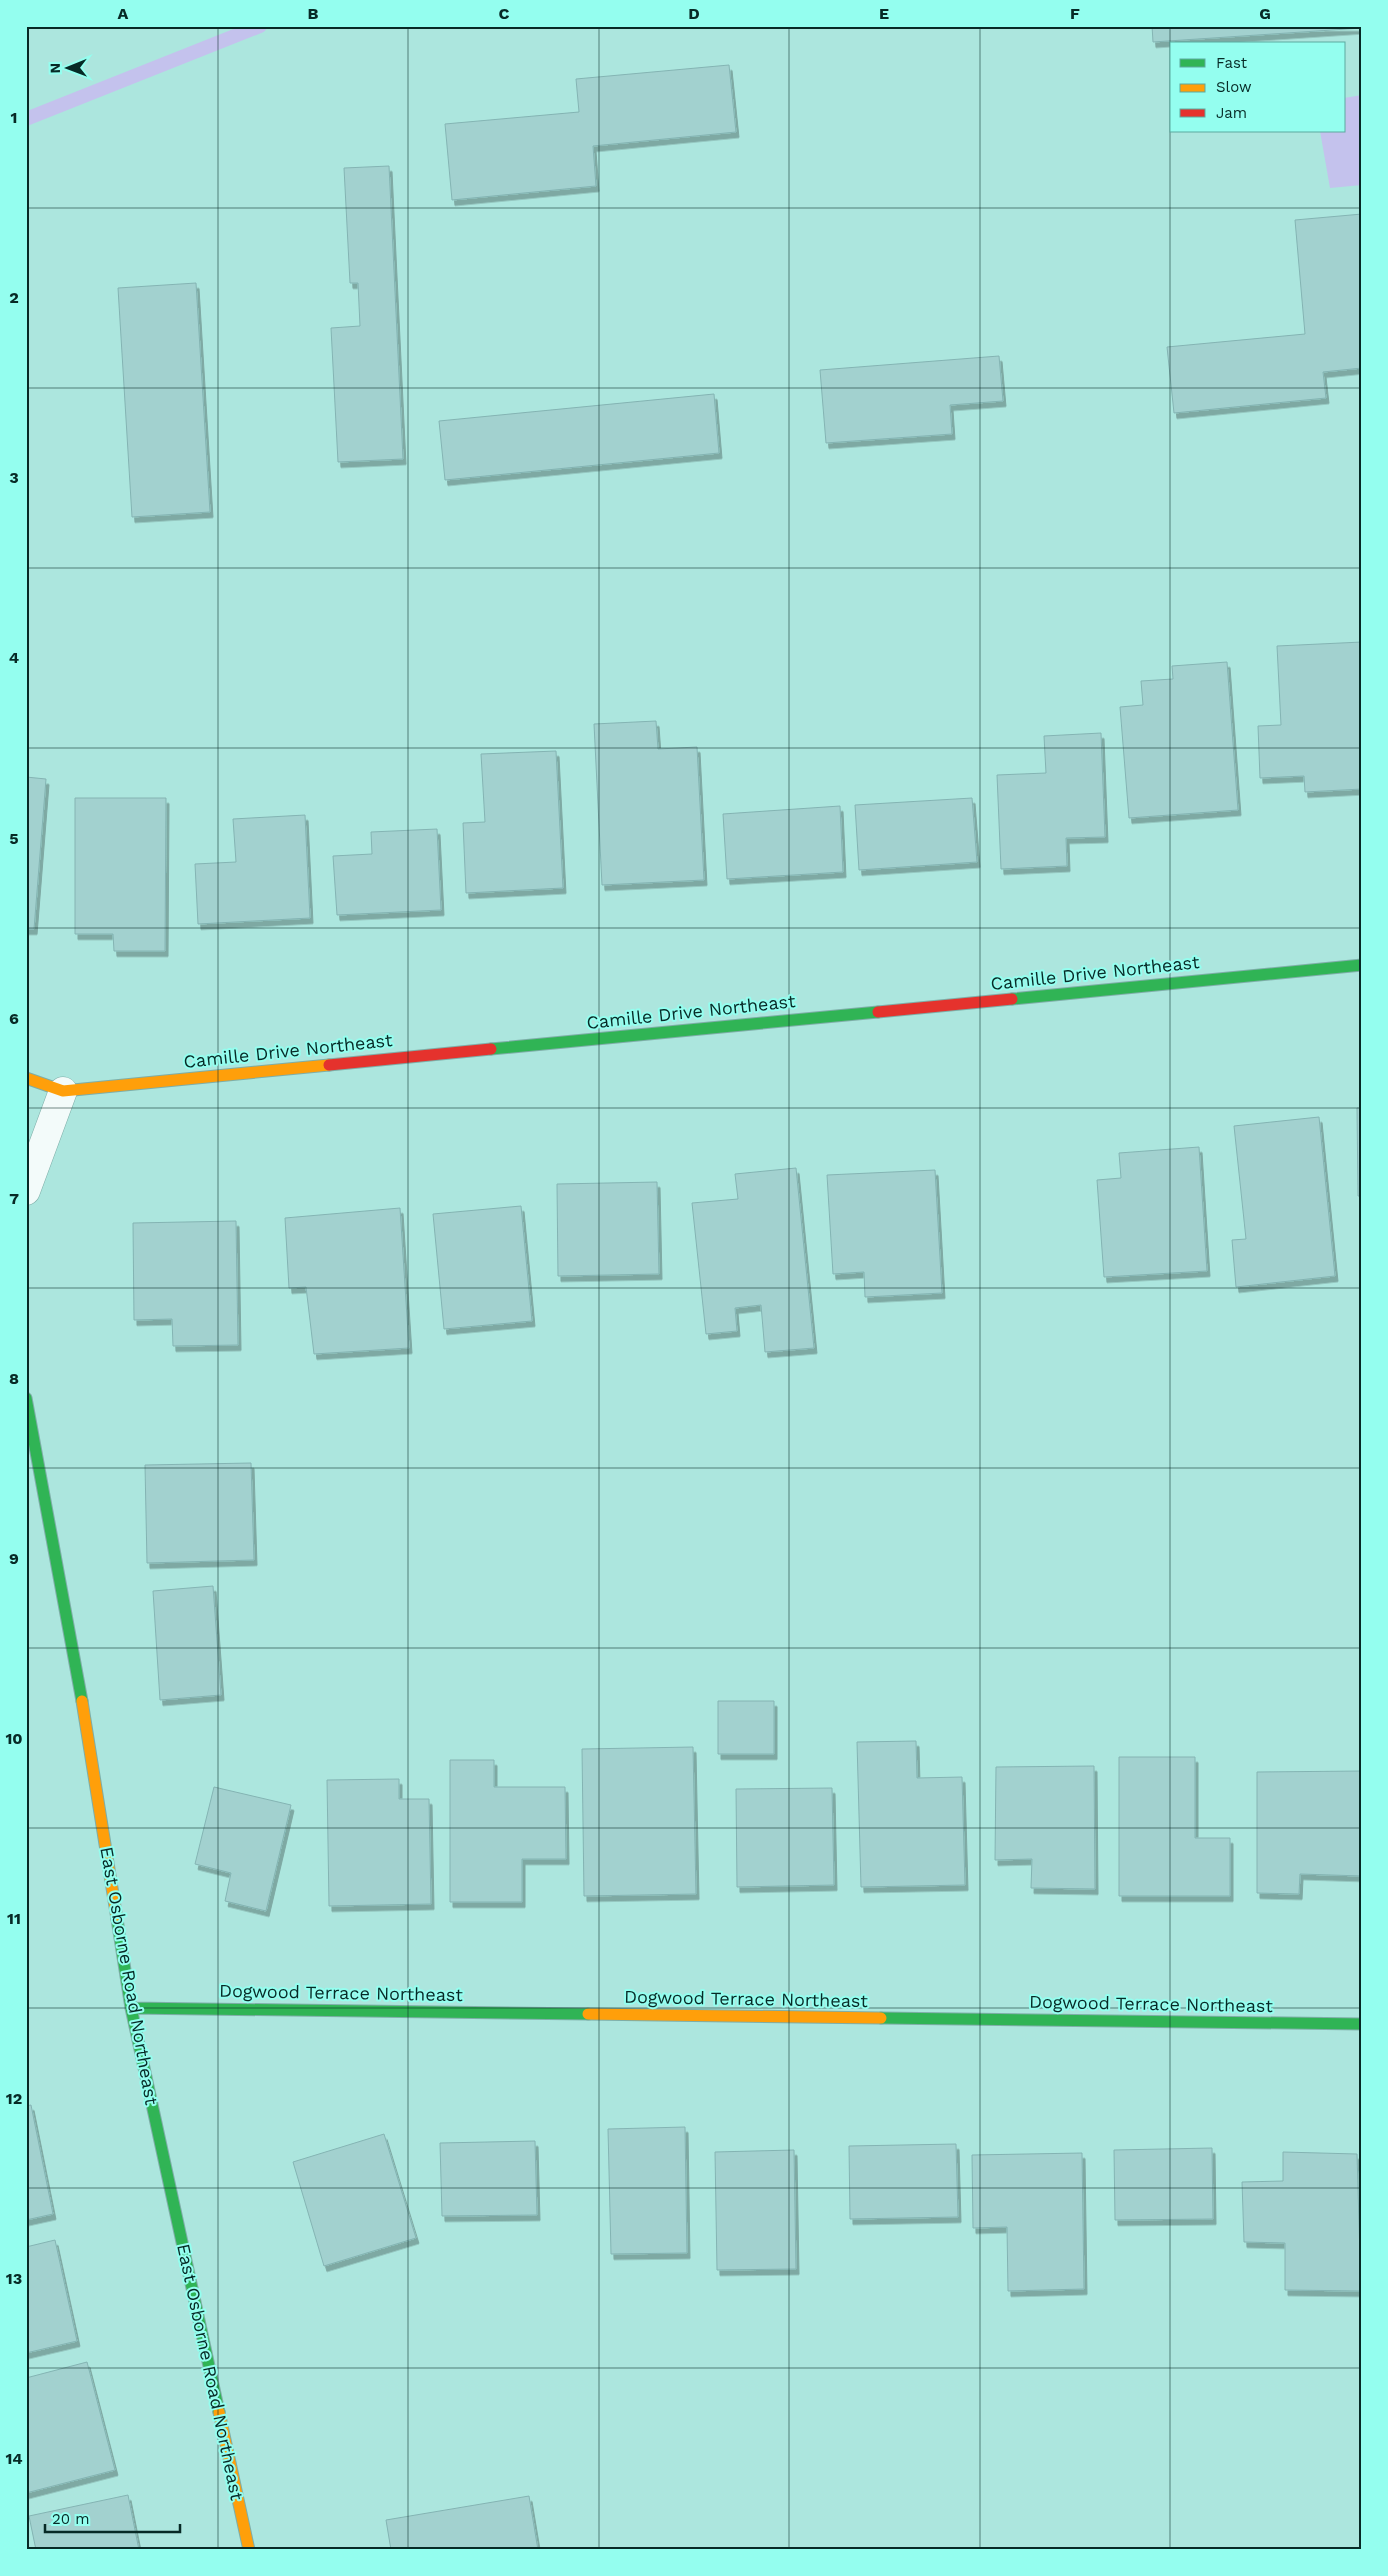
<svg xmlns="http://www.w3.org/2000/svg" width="1388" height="2576" viewBox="0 0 1388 2576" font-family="'Work Sans',sans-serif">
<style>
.water{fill:#c4c2ed}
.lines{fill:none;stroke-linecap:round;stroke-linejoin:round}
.stream{stroke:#c4c2ed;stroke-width:14}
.building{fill:#a2d1cf;stroke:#84b4b3;filter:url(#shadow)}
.street-casing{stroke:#7eaea8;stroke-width:29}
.fast-casing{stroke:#7eaea8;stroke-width:13}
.slow-casing{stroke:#7eaea8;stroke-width:13}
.jam-casing{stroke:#7eaea8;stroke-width:13}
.street{stroke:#f3fbfa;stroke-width:28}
.fast{stroke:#30b455;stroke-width:11}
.slow{stroke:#ff9f0a;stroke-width:11}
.jam{stroke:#e5322d;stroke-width:11}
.grid{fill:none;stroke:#072a26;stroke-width:1;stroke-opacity:0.55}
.labels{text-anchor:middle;stroke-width:4;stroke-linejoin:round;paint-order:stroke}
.street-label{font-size:18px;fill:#072a26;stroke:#94feef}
.neatline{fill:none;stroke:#072a26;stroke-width:2}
.grid-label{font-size:16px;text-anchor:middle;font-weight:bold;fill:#072a26}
</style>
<defs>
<filter id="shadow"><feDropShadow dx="3" dy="5.5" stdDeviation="0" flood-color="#0004"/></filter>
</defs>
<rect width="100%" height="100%" fill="#ace6de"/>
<!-- water -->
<path class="water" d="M1362,95V185L1330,188L1320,131H1344V98Z"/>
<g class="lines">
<!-- stream -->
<path class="stream" d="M26,119L260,26"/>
</g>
<!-- building -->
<path class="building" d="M1152,26H1362V28L1153,42Z
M729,65L736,132L593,146L596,186L452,200L445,124L579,112L576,79Z
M389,166L403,459L338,462L331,328L360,326L358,283H350L344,168Z
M1362,214V368L1323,372L1326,398L1174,413L1167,347L1305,334L1295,220Z
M196,283L210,512L132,517L118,288Z
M999,356L1003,401L950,405L952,434L826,443L820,370Z
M714,394L719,453L445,480L439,421Z
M1362,642V789L1305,792L1304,776L1260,778L1258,726L1281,725L1277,646Z
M1227,662L1238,810L1129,818L1120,707L1143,705L1141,681L1173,679L1172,666Z
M656,721L658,749L697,747L704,880L602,885L594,724Z
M1101,733L1105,837L1066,838L1067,866L1001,869L997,775L1046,773L1044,736Z
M556,751L563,888L466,893L463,823L485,822L481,754Z
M26,777L46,779L34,929H26Z
M75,798H166L165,951H114L113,934H75Z
M972,798L977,862L859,870L855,805Z
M840,806L843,872L727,879L723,814Z
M305,815L310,918L198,924L195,864L236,862L233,819Z
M437,829L441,910L337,915L333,856L372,854L371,832Z
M1357,1108H1362V1196H1358Z
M1319,1117L1335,1276L1236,1287L1232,1240L1246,1239L1234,1126Z
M1199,1147L1207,1271L1104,1277L1097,1180L1121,1178L1119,1153Z
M796,1168L814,1348L765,1352L761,1305L735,1308L737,1331L706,1334L692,1203L738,1199L735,1174Z
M935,1170L942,1293L865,1297L864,1272L833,1274L827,1175Z
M657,1182L659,1274L558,1276L557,1184Z
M521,1206L532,1321L444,1329L433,1214Z
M400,1208L409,1348L314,1354L306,1287L289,1288L285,1218Z
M236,1221L238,1345L173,1346L172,1319L134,1320L133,1223Z
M251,1463L254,1560L147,1563L145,1465Z
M213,1586L221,1695L160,1700L153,1591Z
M718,1701H774V1754H718Z
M916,1741L917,1778L962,1777L965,1885L861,1887L857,1742Z
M693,1747L696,1894L584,1896L582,1749Z
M1119,1757H1195V1838H1230V1896H1119Z
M450,1760H494V1787H565L566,1859H522V1902H450Z
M1094,1766L1095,1889L1031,1888L1032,1859L995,1860L996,1767Z
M1362,1771V1876L1300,1874L1299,1894L1257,1893V1772Z
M399,1779V1799H429L431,1904L329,1906L327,1780Z
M214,1787L291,1805L266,1911L225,1901L231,1873L195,1864Z
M832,1788L834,1885L737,1887L736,1789Z
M31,2105L53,2214L26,2220V2106Z
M685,2127L687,2253L611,2254L608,2129Z
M384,2134L416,2238L324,2266L293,2162Z
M535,2141L537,2215L442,2216L440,2143Z
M956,2144L958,2217L850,2219L849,2146Z
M1212,2148L1213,2219L1115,2220L1114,2150Z
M794,2150L796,2269L717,2270L715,2152Z
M1283,2152L1357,2154L1361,2291L1285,2290V2243L1244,2242L1242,2182L1283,2181Z
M1082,2153L1084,2289L1008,2291L1007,2227L973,2228L972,2155Z
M55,2240L77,2341L26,2353V2247Z
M87,2362L115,2470L26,2493V2378Z
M128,2495L139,2550H36L29,2516Z
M529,2496L538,2550H391L386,2520Z"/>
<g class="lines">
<defs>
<path id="street" d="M26,1191L63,1091"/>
<path id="fast" d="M1012,999L1362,965
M491,1049L878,1012
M26,1398L82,1701
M117,1919L131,2008L219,2412
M131,2008L588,2014
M881,2018L1362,2024"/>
<path id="slow" d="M26,1078L63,1091L329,1065
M82,1701L117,1919
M588,2014L881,2018
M219,2412L249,2550"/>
<path id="jam" d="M878,1012L1012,999
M329,1065L491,1049"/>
</defs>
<!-- street casing -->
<use href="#street" class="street-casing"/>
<!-- fast casing -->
<use href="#fast" class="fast-casing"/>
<!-- slow casing -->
<use href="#slow" class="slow-casing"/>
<!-- jam casing -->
<use href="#jam" class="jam-casing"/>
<!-- street -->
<use href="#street" class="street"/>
<!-- fast -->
<use href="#fast" class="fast"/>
<!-- slow -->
<use href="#slow" class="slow"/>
<!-- jam -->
<use href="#jam" class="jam"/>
</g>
<!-- grid -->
<path class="grid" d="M218,26V2550M408,26V2550M599,26V2550M789,26V2550M980,26V2550M1170,26V2550M26,208H1362M26,388H1362M26,568H1362M26,748H1362M26,928H1362M26,1108H1362M26,1288H1362M26,1468H1362M26,1648H1362M26,1828H1362M26,2008H1362M26,2188H1362M26,2368H1362"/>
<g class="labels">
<!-- street labels -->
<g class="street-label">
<text transform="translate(1095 973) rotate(-6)" y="6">Camille Drive Northeast</text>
<text transform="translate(691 1012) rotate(-6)" y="6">Camille Drive Northeast</text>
<text transform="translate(288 1051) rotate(-6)" y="6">Camille Drive Northeast</text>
<text transform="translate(129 1976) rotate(80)" y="6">East Osborne Road Northeast</text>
<text transform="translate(341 1993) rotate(1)" y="6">Dogwood Terrace Northeast</text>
<text transform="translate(746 1999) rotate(1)" y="6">Dogwood Terrace Northeast</text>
<text transform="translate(1151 2004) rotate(1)" y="6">Dogwood Terrace Northeast</text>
<text transform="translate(210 2372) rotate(78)" y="6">East Osborne Road Northeast</text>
</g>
</g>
<!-- border -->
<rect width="1388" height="2576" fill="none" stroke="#94feef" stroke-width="55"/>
<!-- legend -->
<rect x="1170" y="42" width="175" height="90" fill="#94feef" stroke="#5ca99f"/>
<rect x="1180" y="59" width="25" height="8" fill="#30b455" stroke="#5ca99f"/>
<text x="1216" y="68" font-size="15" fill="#072a26">Fast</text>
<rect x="1180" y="84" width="25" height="8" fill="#ff9f0a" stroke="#5ca99f"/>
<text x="1216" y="92" font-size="15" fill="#072a26">Slow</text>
<rect x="1180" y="109" width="25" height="8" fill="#e5322d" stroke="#5ca99f"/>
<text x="1216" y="118" font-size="15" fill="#072a26">Jam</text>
<!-- north arrow -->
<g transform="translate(68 68) rotate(269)" stroke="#94feef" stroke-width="4" paint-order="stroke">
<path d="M0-4L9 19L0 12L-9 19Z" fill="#072a26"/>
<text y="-8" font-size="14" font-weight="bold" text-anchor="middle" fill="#072a26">N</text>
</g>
<!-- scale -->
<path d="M45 2524v8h135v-8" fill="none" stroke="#072a26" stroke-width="2.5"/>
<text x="52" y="2524" font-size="15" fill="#072a26" stroke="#94feef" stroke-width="4" paint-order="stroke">20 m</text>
<rect x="28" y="28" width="1332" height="2520" class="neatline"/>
<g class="grid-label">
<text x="123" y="19">A</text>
<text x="313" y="19">B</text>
<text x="504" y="19">C</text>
<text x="694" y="19">D</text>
<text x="884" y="19">E</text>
<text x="1075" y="19">F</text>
<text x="1265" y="19">G</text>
<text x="14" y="123">1</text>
<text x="14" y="303">2</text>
<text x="14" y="483">3</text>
<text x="14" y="663">4</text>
<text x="14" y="844">5</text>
<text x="14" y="1024">6</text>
<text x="14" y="1204">7</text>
<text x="14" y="1384">8</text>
<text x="14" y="1564">9</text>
<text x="14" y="1744">10</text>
<text x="14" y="1924">11</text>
<text x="14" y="2104">12</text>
<text x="14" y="2284">13</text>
<text x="14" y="2464">14</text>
</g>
</svg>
